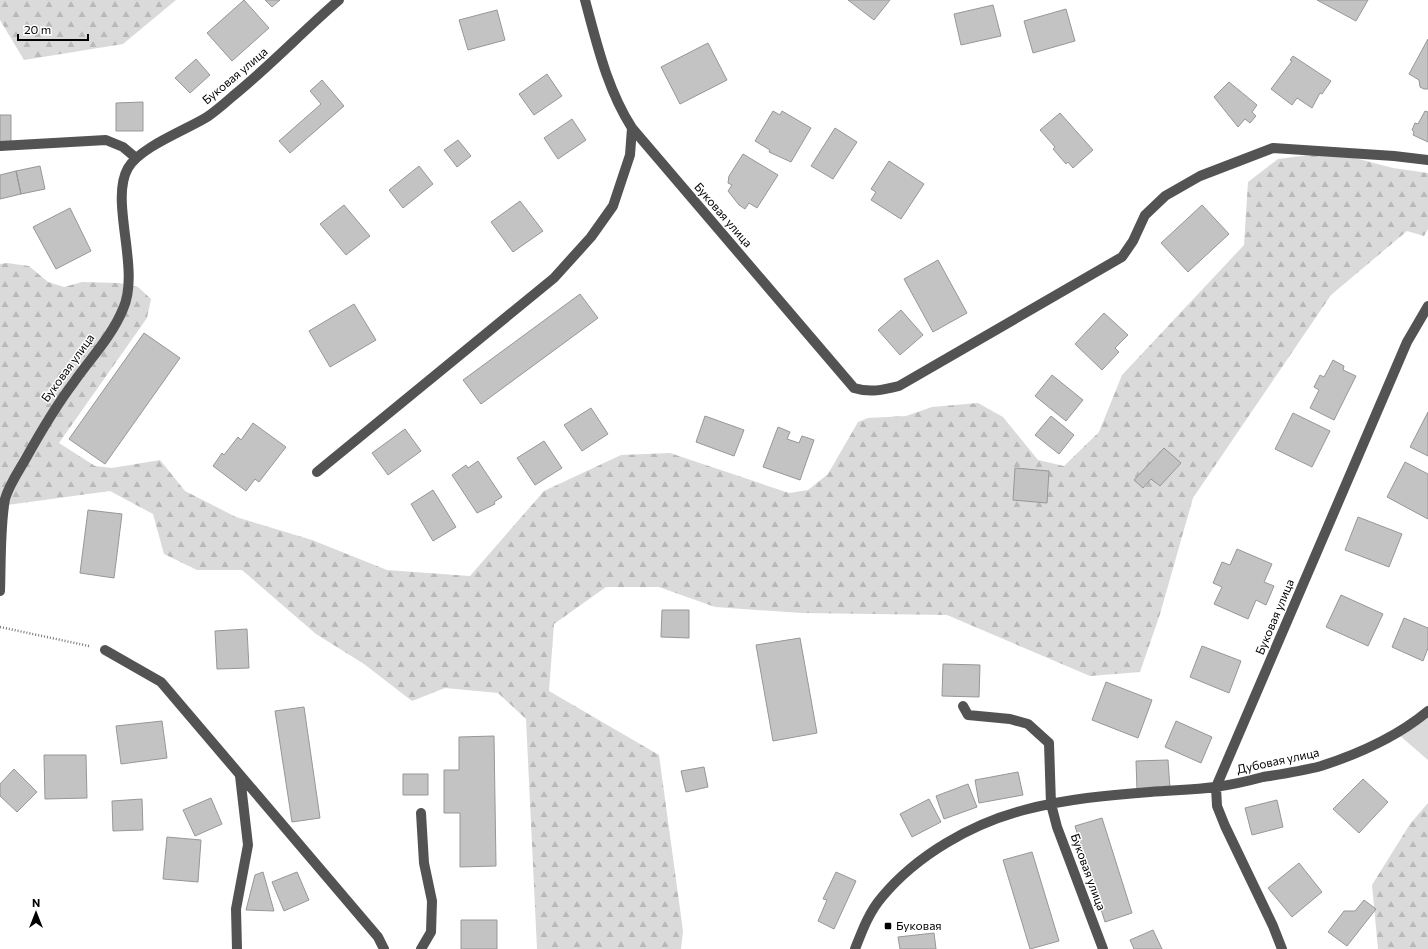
<svg xmlns="http://www.w3.org/2000/svg" width="1428" height="949" viewBox="0 0 1428 949" font-family="Commissioner,sans-serif">
<style>
.green{fill:#dadada}
.forest{fill:url(#forest-firs)}
.building{fill:#c3c3c3;stroke:#979797}
.lines{fill:none;stroke-linecap:round;stroke-linejoin:round}
.path{stroke:#757575;stroke-width:2.5;stroke-dasharray:1 2;stroke-linecap:butt}
.minor{stroke:#535353;stroke-width:10}
.poi-dot{fill:#000;stroke:#fff;stroke-width:1.5}
.labels{text-anchor:middle;stroke-width:3;stroke-linejoin:round;paint-order:stroke}
.street-label{font-size:12px;fill:#000;stroke:#fff}
.poi-label{font-size:12px;fill:#000;stroke:#fff;text-anchor:start}
</style>
<defs>
<pattern id="forest-firs" width="22" height="20" patternUnits="userSpaceOnUse"><rect width="22" height="20" fill="#dadada"/><path d="M5 1l3.5 6h-7zM16 11l3.5 6h-7z" fill="#b9b9b9"/></pattern>
</defs>
<rect width="100%" height="100%" fill="#fff"/>
<!-- green -->
<path class="green" d="M1428,705V760L1398,734Z"/>
<!-- forest -->
<path class="forest" d="M0,0H176L123,44L24,60L0,20Z
M1332,152L1393,168L1428,173V229L1424,236L1407,231L1331,295L1193,498L1160,614L1140,672L1090,676L947,615L802,613L715,607L659,587H606L554,624L549,691L659,755L683,931L681,949H537L526,719L498,693L445,688L412,701L364,664L316,634L242,570H197L164,554L153,514L110,491L0,506V264L7,263L29,266L48,282L64,287L82,282L119,283L138,287L151,299L147,318L59,443L95,466L112,468L160,460L185,491L236,517L312,540L387,570L470,576L544,491L621,455L670,453L789,493L808,490L828,474L858,422L868,418L906,416L932,407L978,403L1003,417L1038,460L1064,466L1099,432L1122,375L1244,245L1248,182L1278,159Z
M1428,803V949H1378L1372,885L1410,824Z"/>
<!-- building -->
<path class="building" d="M244,0L269,28L232,61L207,33Z
M265,0H280L272,7Z
M848,0H890L874,20Z
M1317,0H1368L1356,21Z
M993,5L1001,36L961,45L954,14Z
M1066,9L1075,41L1033,53L1024,21Z
M497,10L505,40L468,50L459,20Z
M1428,39V89H1424L1420,87L1419,80L1409,74Z
M708,43L727,80L680,104L661,67Z
M1293,56L1331,81L1322,94L1320,93L1312,108L1297,98L1292,105L1271,89L1292,61L1290,60Z
M196,59L210,75L190,93L175,78Z
M547,74L562,96L534,115L519,94Z
M322,80L344,106L290,153L279,141L321,104L310,91Z
M1229,82L1257,105L1252,112L1256,116L1250,123L1245,119L1238,127L1214,97Z
M143,102V131H116V103Z
M773,111L780,115L782,111L811,128L791,162L769,152L770,150L755,141Z
M1425,111L1428,112V142L1413,135L1414,132L1412,130L1415,123L1418,124Z
M1060,113L1093,150L1073,168L1068,162L1066,164L1053,149L1055,147L1040,130Z
M0,115H11V142H0Z
M572,119L586,140L558,159L544,138Z
M835,128L857,142L833,179L811,166Z
M458,140L471,156L457,167L444,150Z
M743,154L778,175L757,208L749,203L745,209L739,205L728,191L732,185L728,183L729,176Z
M889,161L924,184L901,219L871,200L876,192L871,189Z
M40,166L45,189L21,194L16,171Z
M419,166L433,184L403,208L389,190Z
M16,171L21,194L0,199V175Z
M520,201L543,231L513,252L491,222Z
M344,205L370,236L346,255L320,224Z
M1202,205L1229,234L1188,272L1161,243Z
M70,208L91,251L56,269L33,227Z
M938,260L967,313L933,332L904,279Z
M580,294L598,318L481,404L463,380Z
M354,304L376,340L330,367L309,331Z
M901,310L923,335L900,355L878,330Z
M1104,313L1128,335L1115,348L1119,352L1102,370L1075,344Z
M144,333L180,358L105,464L69,439Z
M1333,360L1344,366L1343,370L1356,376L1334,420L1310,408L1319,390L1314,387L1320,375L1324,377Z
M1052,375L1083,400L1066,421L1035,396Z
M591,408L608,434L582,451L564,425Z
M1428,412V456L1410,447Z
M1293,413L1330,431L1312,467L1275,449Z
M705,416L744,430L734,456L696,442Z
M1051,416L1074,435L1059,454L1035,435Z
M253,423L286,447L259,482L255,479L246,491L213,466L222,453L224,455L238,437L241,440Z
M778,427L790,432L787,439L799,443L802,436L814,440L800,480L763,467Z
M405,429L421,451L388,475L372,453Z
M544,441L562,468L535,485L517,458Z
M1164,448L1181,463L1160,486L1151,479L1143,488L1134,480Z
M478,461L502,497L494,502L495,504L477,513L452,475L466,465L468,468Z
M1405,462L1428,474V519L1387,497Z
M1015,468L1049,471L1047,503L1013,500Z
M433,490L456,527L433,541L411,504Z
M88,510L122,514L114,578L80,573Z
M1358,517L1402,534L1389,567L1345,550Z
M1237,549L1272,564L1264,582L1274,586L1266,605L1256,600L1248,619L1214,604L1222,587L1213,583L1222,562L1230,565Z
M1341,595L1383,614L1368,646L1326,627Z
M662,610H689V638L661,637Z
M1404,618L1428,628V648L1423,661L1392,647Z
M247,629L249,668L217,669L215,631Z
M800,638L817,733L773,741L756,645Z
M1202,646L1241,661L1229,693L1190,677Z
M943,664L980,665L979,697L942,696Z
M1106,682L1152,700L1138,738L1092,720Z
M304,707L320,818L292,822L275,711Z
M162,721L167,758L121,764L116,726Z
M1176,721L1212,737L1201,763L1165,747Z
M494,736L496,866L460,867V813H444V770H459V737Z
M44,755H86L87,798L45,799Z
M1168,760L1170,788L1137,790L1136,761Z
M704,767L708,787L686,792L681,771Z
M14,769L37,792L17,812L0,796V784Z
M1018,772L1023,795L979,803L975,780Z
M403,774H428V795H403Z
M1363,779L1388,802L1359,833L1333,809Z
M968,784L977,807L944,819L936,796Z
M211,798L222,824L195,836L183,810Z
M142,799L143,830L113,831L112,801Z
M929,799L941,822L912,837L900,814Z
M1277,800L1283,827L1252,835L1245,808Z
M1102,818L1132,913L1105,922L1075,826Z
M167,837L201,840L198,882L163,879Z
M1032,852L1059,941L1030,949L1003,860Z
M1299,863L1322,892L1292,917L1268,888Z
M263,872L274,911L246,910L255,875Z
M297,872L309,900L284,911L272,882Z
M836,872L856,881L834,929L818,921L827,900L823,899Z
M1364,900L1376,909L1347,946L1328,932L1344,911H1355Z
M461,920H497V949H461Z
M1153,930L1162,949H1134L1130,940Z
M934,933L936,949H900L898,937Z"/>
<g class="lines">
<!-- path -->
<path class="path" d="M0,627L89,646"/>
<!-- minor -->
<path class="minor" d="M585,0C597,44 607,89 632,128L854,388C870,393 883,390 899,386L1122,257L1133,241L1145,215L1165,196L1200,176L1273,148L1394,156L1428,160
M0,146L106,140L123,147L136,158
M317,472L554,278L591,237L613,206L630,155L632,128
M0,591C1,562 0,527 5,499C9,485 18,472 25,460C40,433 55,407 74,382C90,359 112,336 123,309C141,269 109,201 128,168C140,147 186,130 207,117C216,111 225,103 233,96C270,66 303,31 339,0
M105,650L161,682L378,937L384,949
M963,706L968,715L1010,719L1028,724L1049,743L1051,804L1057,827L1103,949
M237,949L236,909L248,845L240,776
M421,949L431,932L432,901L424,863L421,813
M855,949C862,931 869,912 882,897C917,855 971,824 1024,810C1065,799 1109,795 1150,792C1172,790 1194,790 1215,787C1231,785 1248,781 1263,777C1282,774 1303,771 1321,766C1358,754 1398,736 1428,711
M1282,949L1273,926L1225,826L1217,806L1216,787L1407,342L1428,306"/>
</g>
<!-- markers -->
<rect class="poi-dot" x="884" y="922" width="8" height="8" rx="2"/>
<g class="labels">
<!-- street labels -->
<g class="street-label">
<text transform="translate(235 76) rotate(-40)" y="4">Буковая улица</text>
<text transform="translate(723 215) rotate(49)" y="4">Буковая улица</text>
<text transform="translate(68 368) rotate(-54)" y="4">Буковая улица</text>
<text transform="translate(1275 617) rotate(-67)" y="4">Буковая улица</text>
<text transform="translate(1278 761) rotate(-12)" y="4">Дубовая улица</text>
<text transform="translate(1088 872) rotate(70)" y="4">Буковая улица</text>
</g>
<!-- poi labels -->
<g class="poi-label">
<text x="896" y="930">Буковая</text>
</g>
</g>
<!-- north arrow -->
<g transform="translate(36 913)" stroke="#ffffff" stroke-width="3" paint-order="stroke">
<path d="M0-3L7 15L0 10L-7 15Z" fill="#000000"/>
<text y="-6" font-size="11" font-weight="bold" text-anchor="middle" fill="#000000">N</text>
</g>
<!-- scale -->
<path d="M18 34v6h70v-6" fill="none" stroke="#000000" stroke-width="2"/>
<text x="24" y="34" font-size="12" fill="#000000" stroke="#ffffff" stroke-width="3" paint-order="stroke">20 m</text>
</svg>
